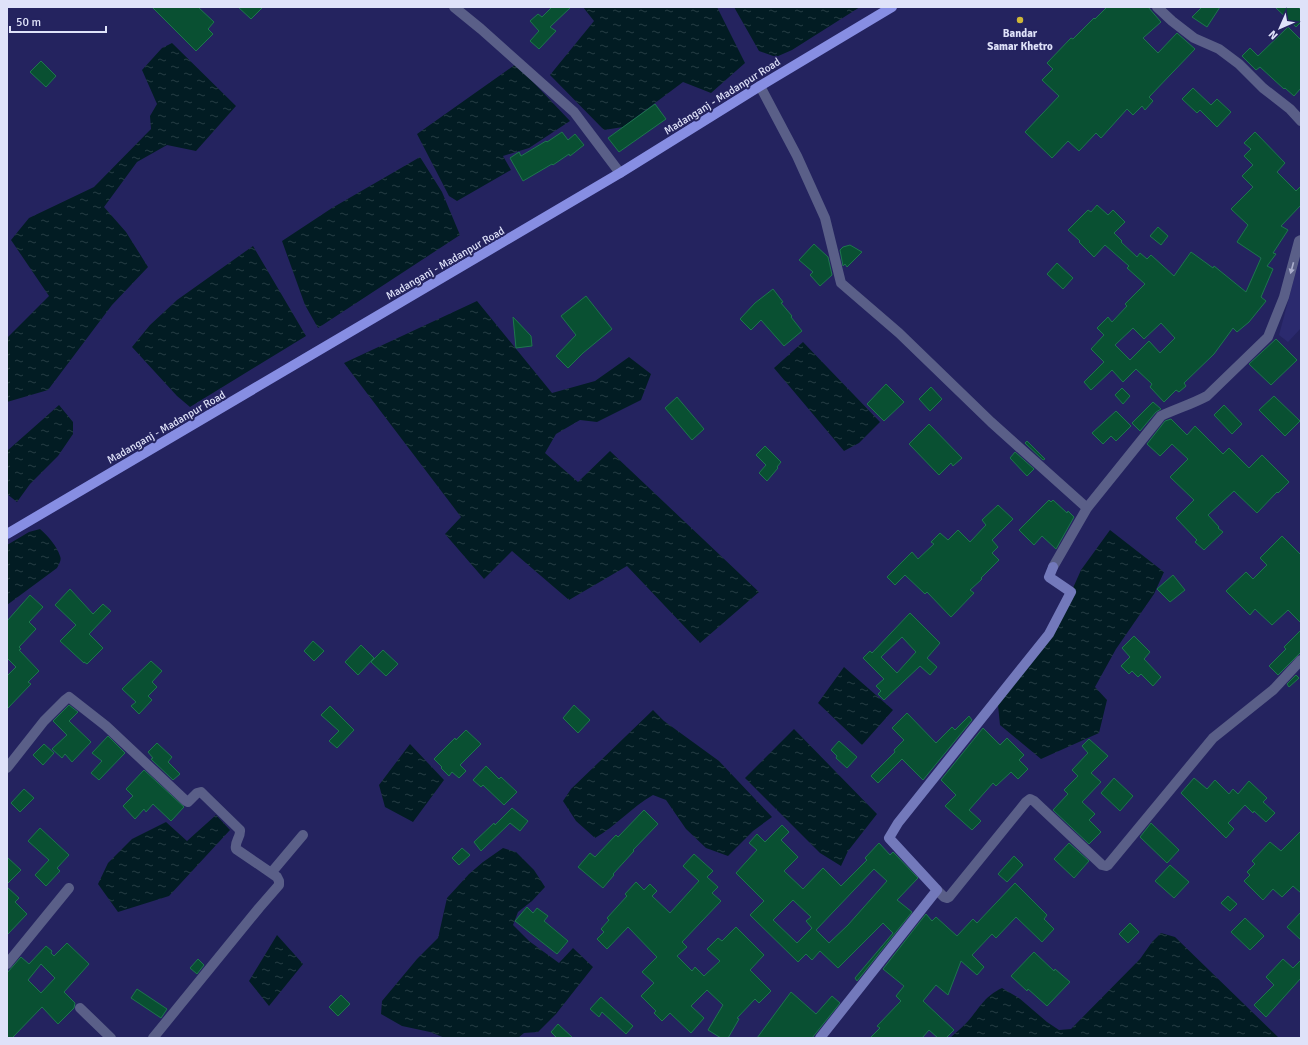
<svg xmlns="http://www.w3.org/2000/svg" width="1308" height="1045" viewBox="0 0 1308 1045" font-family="Signika,sans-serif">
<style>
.built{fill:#2b2a6e}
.water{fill:url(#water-ripples)}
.building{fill:#095032;stroke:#1e764e;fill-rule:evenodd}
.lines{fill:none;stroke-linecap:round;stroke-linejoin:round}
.street{stroke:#5a5f88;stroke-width:10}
.secondary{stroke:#7379bb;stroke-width:10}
.primary{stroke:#878ee3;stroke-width:10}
.oneway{fill:#aaaecc}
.poi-dot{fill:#cfb837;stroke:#24235f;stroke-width:1.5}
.labels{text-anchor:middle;stroke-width:4;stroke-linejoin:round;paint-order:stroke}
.poi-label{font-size:11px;font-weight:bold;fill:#dfe2f9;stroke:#24235f}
.street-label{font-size:11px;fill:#dfe2f9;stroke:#24235f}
</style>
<defs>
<pattern id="water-ripples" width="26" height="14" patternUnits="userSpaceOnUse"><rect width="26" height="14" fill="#021c23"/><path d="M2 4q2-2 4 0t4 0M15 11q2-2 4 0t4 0" fill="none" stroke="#263d44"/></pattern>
</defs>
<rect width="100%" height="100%" fill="#24235f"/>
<!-- built -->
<path class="built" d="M1301,253V328L1288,342L1279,335Z"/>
<!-- water -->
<path class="water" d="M583,7H717L745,63L711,93L683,82L623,127L604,130L550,75L594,21Z
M734,7H860L792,50L776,57L759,51Z
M172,43L236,106L196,151L167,145L137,162L104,207L126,232L148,267L112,305L48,390L7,402V338L49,296L11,240L29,218L94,187L151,129L150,116L157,104L142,70L162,48Z
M516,64L570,121L529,148L503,156L511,170L457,201L449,196L417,134Z
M420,157L442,192L460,235L318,328L305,305L282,241L332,208Z
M253,246L306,336L190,407L177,396L132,347L150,325L177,300Z
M477,301L552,393L595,381L629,357L651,374L641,400L597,422L580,420L556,434L545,453L578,482L610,451L759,592L700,643L627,566L569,600L512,551L484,579L445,534L461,517L344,363Z
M803,342L880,422L859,443L844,451L774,368Z
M59,405L73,422V434L58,456L30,484L17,502L7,494V451Z
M40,529C48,536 57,546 60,556C62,560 59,564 57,568L7,605V545L29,532Z
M1110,530L1164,572L1154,594L1116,649L1095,687L1107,700L1099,733L1041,759L1000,725L997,695L1056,626L1081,570Z
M844,667L893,710L862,745L818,703Z
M653,710L664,721L719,761L772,817L753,831L728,856L706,848L686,829L666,800L653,795C632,807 616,826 595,838L576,821L563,801L571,789Z
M794,729L877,814L848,851L841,866L820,853L745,778Z
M410,744L444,780L413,822L385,807L379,785Z
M216,815L230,830L169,896L118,912L98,884L108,863L132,839L166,822L187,841Z
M503,848L516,852L534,870L545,887L532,901L518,912L513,925L529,941L559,963L573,948L593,967L556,1014L538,1032L524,1033L518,1038H445L430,1032L402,1026L381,1014L382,1001L417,959L438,938L447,898L469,874L483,862Z
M1161,933L1175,937L1279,1038H950C956,1032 963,1027 969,1020C981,1006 984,997 1002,988L1019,998L1047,1022L1059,1030L1071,1029L1140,959L1152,942Z
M277,935L303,964L269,1006L249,981Z"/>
<!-- building -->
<path class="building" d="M152,7H198L214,22L208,29L213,34L196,51Z
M238,7H263L251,19Z
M552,7H571L550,27L556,31L539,49L530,41L539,31L530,21L538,14L542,17Z
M1107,7H1148L1161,22L1143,38L1158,53L1177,33L1195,49L1149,97L1153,101L1145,110L1142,106L1133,115L1127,109L1101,138L1096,133L1079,151L1068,141L1052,158L1025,132L1059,96L1042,80L1053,69L1047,63L1071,38L1073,39L1094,18L1095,19Z
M1202,7H1220L1207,27L1192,17Z
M1275,7H1298L1301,10V22L1296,27Z
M1288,27L1301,40V88L1294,96L1285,88L1284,89L1260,67L1256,70L1242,56L1250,48L1258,56Z
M41,61L56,76L46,87L30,72Z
M1193,88L1211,105L1217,99L1231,112L1217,127L1200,110L1197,113L1182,99Z
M655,104L666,119L619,152L608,138Z
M562,132L568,140L575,134L584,145L570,156L569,154L553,165L552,164L523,181L510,158L519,152L521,156L546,141L547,142Z
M1255,132L1285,163L1277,172L1296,191L1301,186V205L1281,226L1288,230L1273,253L1276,254L1267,266L1273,269L1261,297L1266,301L1249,322L1237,332L1233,328L1214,354L1184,383L1186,386L1179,392L1176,390L1164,402L1150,387L1152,384L1136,369L1123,382L1112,370L1091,390L1084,382L1104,362L1091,349L1104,335L1097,328L1108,317L1112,322L1127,306L1125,304L1145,284L1127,268L1129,266L1105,245L1094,257L1079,242L1080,241L1068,230L1088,210L1091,212L1097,205L1108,215L1113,210L1125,222L1114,233L1122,241L1121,242L1137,257L1140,253L1147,259L1151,255L1174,276L1191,252L1213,268L1214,266L1246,292L1261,258L1237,242L1248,225L1231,209L1253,187L1242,176L1253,165L1244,156L1251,149L1244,143ZM1161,323L1175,338L1160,353L1149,341L1130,360L1115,345L1133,328L1144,339Z
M1158,227L1168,236L1161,245L1150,236Z
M814,244L828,257L832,275L820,286L810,275L813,272L799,260Z
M850,245L862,252L847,267L845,264L843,266L840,250L843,247Z
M1057,263L1073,278L1063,289L1047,274Z
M773,289L783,302L781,303L792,316L791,317L802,331L784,346L761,320L751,330L740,319L755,303Z
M586,296L612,329L583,353L568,368L556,356L576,335L561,316Z
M513,317L531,336L532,346L516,348Z
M1276,339L1297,360L1271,385L1249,364Z
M886,384L904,402L884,421L867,404Z
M931,387L942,399L930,411L919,399Z
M1122,388L1130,396L1123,404L1115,395Z
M1274,396L1300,421L1285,436L1259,410Z
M677,397L704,429L692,440L665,408Z
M1153,402L1161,409L1156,412L1140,431L1132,423Z
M1224,405L1242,424L1232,434L1214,415Z
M1116,411L1131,426L1116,441L1111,436L1103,444L1092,433Z
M1171,419L1187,435L1195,426L1223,454L1229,448L1249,468L1262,455L1289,482L1278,493L1277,492L1257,513L1234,491L1208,515L1219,527L1218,528L1223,532L1204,550L1195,542L1197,540L1176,518L1194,500L1170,477L1188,459L1172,444L1160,456L1147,444L1165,421Z
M929,424L962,458L953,466L951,463L939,475L909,444Z
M1027,441L1045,459L1043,460L1025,443Z
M765,446L781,462L777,467L778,468L767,481L759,473L766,465L756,455Z
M1015,452L1034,469L1027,476L1010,458Z
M1049,500L1051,502L1053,500L1067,513L1068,511L1074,517L1056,549L1042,536L1034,545L1019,530Z
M998,505L1013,519L992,540L998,547L992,553L999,560L981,578L982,579L970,590L974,593L951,617L927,592L925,594L905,575L895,585L887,577L912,552L918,559L934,544L931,542L940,533L948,540L958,530L970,542L986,525L982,520Z
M1282,536L1301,555V623L1288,610L1272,625L1255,609L1250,615L1226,591L1246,572L1253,579L1267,565L1260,558Z
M1173,575L1185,590L1170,602L1157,589Z
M70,589L93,614L103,604L111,611L89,634L103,648L87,664L84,662V663L60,641L76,625L55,605Z
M30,595L43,607L29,622L36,629L19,647L21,649L19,650L39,671L28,682L31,684L7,709V676L16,667L7,658V621Z
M910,613L940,643L927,658L937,667L930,675L920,666L884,700L878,694L881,691L876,686L884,679L863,658L870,651L872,653ZM902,637L916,652L897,673L881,657Z
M1301,630V652L1278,675L1269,666L1286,649L1284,647Z
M1134,636L1150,652L1144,659L1161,677L1153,686L1141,674L1138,677L1132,671L1129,674L1121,666L1130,657L1122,648Z
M313,641L324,651L314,661L304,651Z
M361,645L374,658L358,675L345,662Z
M383,650L398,664L386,676L371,662Z
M151,661L162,671L152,682L157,687L148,696L152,700L139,714L131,706L136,702L122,689Z
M1296,675L1299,678L1289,687L1287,684Z
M69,705L78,712L69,721L91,742L72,762L65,754L62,758L52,749L67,735L53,721Z
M574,705L590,720L578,733L563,718Z
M330,706L354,730L337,748L329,741L339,731L321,715Z
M907,713L936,743L952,727L955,730L969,716L972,720L923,780L902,759L878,783L871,776L895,752L894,750L904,740L892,728Z
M983,728L1000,745L1007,738L1024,755L1019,760L1028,769L1018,779L1011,772L996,786L993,783L969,810L981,821L972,830L945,806L956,795L941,780Z
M466,730L481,744L460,765L466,771L459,778L452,772L449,776L441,768L442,767L434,759L455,738L456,740Z
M108,736L125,753L99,780L91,773L102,761L92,753Z
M1089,739L1108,756L1091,773L1101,782L1082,802L1095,814L1089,820L1101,832L1089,844L1053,810L1068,794L1064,790L1078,776L1072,770L1088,753L1082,746Z
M839,741L857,757L847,768L836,758L837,756L831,750Z
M157,743L172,757L168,762L180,774L173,780L151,759L153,758L148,752Z
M44,744L54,753L43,765L33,755Z
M486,766L499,779L501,777L517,792L504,805L483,785L481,787L473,780Z
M144,770L184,807L171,821L153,804L146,812L144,809L135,819L123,806L133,796L126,789Z
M1114,778L1133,796L1120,811L1101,793Z
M1194,778L1207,789L1215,780L1229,794L1233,789L1238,794L1249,781L1267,798L1263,802L1275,813L1266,822L1254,811L1253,813L1245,805L1228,823L1234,829L1226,838L1181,793Z
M24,789L34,798L20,812L11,803Z
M512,808L528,821L520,831L510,823L481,851L474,842L494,823L495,825Z
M644,810L658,824L633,850L634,851L613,874L614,875L603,888L578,867L590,853L595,857L616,835L618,837Z
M1151,823L1179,850L1167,863L1140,837Z
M782,825L789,832L781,840L798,857L784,871L803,889L823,868L841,886L867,860L865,858L879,843L890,855L893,852L918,878L897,900L912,912L857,981L855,978L893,933L883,923L838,968L820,951L812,960L806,954L798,962L750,915L764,901L736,873L757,850L749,843L757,834L765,842ZM874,869L887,881L848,925L829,943L816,930ZM793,900L811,917L806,921L812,928L797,943L773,920Z
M40,828L69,855L57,868L60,871L46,886L35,875L49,860L28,841Z
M1301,831V893L1293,886L1282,897L1273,889L1263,900L1244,881L1250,875L1247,872L1255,864L1252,861L1270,842L1281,851Z
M1069,843L1089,861L1074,878L1054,859Z
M462,848L470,855L459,865L452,858Z
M694,854L713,871L707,877L718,887L712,893L721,901L682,942L687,947L677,956L692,971L695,967L704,976L720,961L707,949L718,938L722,941L736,927L764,955L750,970L771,991L759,1003L755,999L737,1018L739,1019L728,1038H721L708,1030L723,1005L707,990L691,1006L704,1018L691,1033L670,1013L662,1021L654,1013L656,1011L641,996L654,983L642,972L657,957L628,927L607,949L597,939L604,932L601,929L609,920L607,918L627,896L625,894L636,882L644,890L650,884L657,891L652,896L670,913L699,881L683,866Z
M1014,856L1023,865L1007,882L998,874Z
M7,857L21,870L7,884Z
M1170,865L1189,882L1174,898L1155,881Z
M1015,883L1047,915L1044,919L1054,929L1042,942L1016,917L996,938L992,934L972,955L984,967L977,975L961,961L948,995L936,985L923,1001L954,1030L946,1038H938L929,1030L922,1038H870L880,1028L877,1026L901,1001L896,996L904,986L883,969L926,914L932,921L936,917L957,936L973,919L977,923Z
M7,887L19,898L15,902L27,914L7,935Z
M1228,896L1237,904L1230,911L1221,903Z
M527,907L533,913L537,908L548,916L544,921L568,941L557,954L515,921Z
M1301,912V940L1287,927Z
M1245,918L1264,936L1250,950L1231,932Z
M1130,923L1139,932L1128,943L1119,934Z
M67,943L89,964L64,992L75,1003L74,1008L58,1024L42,1007L12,1038H7V973L21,957L29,964L46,946L52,951L51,953L54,956ZM41,964L55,978L41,993L28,980Z
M1034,952L1054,971L1055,969L1070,982L1047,1006L1028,989L1027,991L1011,976Z
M198,959L204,965L197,974L190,968Z
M1283,959L1293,968L1301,960V978L1266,1017L1254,1005L1274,985L1266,977Z
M137,989L167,1009L161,1018L131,998Z
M791,992L816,1014L832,996L840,1003L812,1038H757Z
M341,995L350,1004L338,1016L329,1007Z
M601,997L633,1026L626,1034L602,1012L599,1017L590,1009Z
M558,1024L573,1038H557L551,1032Z"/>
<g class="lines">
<!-- street -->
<path class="street" d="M454,7L481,29L574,112L620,173
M1157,7L1172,21L1194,38L1219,49L1239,64L1263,88L1290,109L1301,121
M760,86L797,156L825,218L841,283L899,333L991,422L1087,508
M1053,567L1087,508L1161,416C1176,409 1192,404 1207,396L1268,337L1284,297L1299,241L1301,240
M7,768L44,721L65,700L69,697L106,726L186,801L188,802L197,793L201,792L204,795L240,830C241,837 234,842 236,849L277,877L279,881V885L259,908L153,1038
M271,873L303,835
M937,890L944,897L947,898L949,897L1026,802L1030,799L1034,801L1102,865L1106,866L1108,865L1213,738L1273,690L1301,660
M7,964L69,888
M80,1008L111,1038"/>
<!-- secondary -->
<path class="secondary" d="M820,1038L937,890L889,838L898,823L1049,634L1071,592L1049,577L1053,567"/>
<!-- primary -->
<path class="primary" d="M7,534L620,173L760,86L892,7"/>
</g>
<!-- one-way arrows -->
<defs><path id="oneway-solid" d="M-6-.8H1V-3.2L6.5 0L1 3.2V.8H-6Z"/></defs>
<use class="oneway" href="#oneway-solid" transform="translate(1292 268) rotate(105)"/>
<!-- markers -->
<circle class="poi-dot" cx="1020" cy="20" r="4"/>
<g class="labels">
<!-- poi labels -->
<g class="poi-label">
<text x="1020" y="37">Bandar<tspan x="1020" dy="13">Samar Khetro</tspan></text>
</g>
<!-- street labels -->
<g class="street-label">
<text transform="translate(722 96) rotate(-32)" y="4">Madanganj - Madanpur Road</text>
<text transform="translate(445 263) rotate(-30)" y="4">Madanganj - Madanpur Road</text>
<text transform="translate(166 427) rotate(-30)" y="4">Madanganj - Madanpur Road</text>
</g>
</g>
<!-- border -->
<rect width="1308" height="1045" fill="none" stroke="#dfe2f9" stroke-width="16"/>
<!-- north arrow -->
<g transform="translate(1280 28) rotate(225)" stroke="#24235f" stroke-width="3" paint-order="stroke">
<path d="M0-3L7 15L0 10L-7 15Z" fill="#dfe2f9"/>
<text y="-6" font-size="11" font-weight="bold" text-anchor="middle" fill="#dfe2f9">N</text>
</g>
<!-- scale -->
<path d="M10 26v6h96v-6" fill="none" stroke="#dfe2f9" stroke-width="2"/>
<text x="16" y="26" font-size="12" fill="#dfe2f9" stroke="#24235f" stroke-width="3" paint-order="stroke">50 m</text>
</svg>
